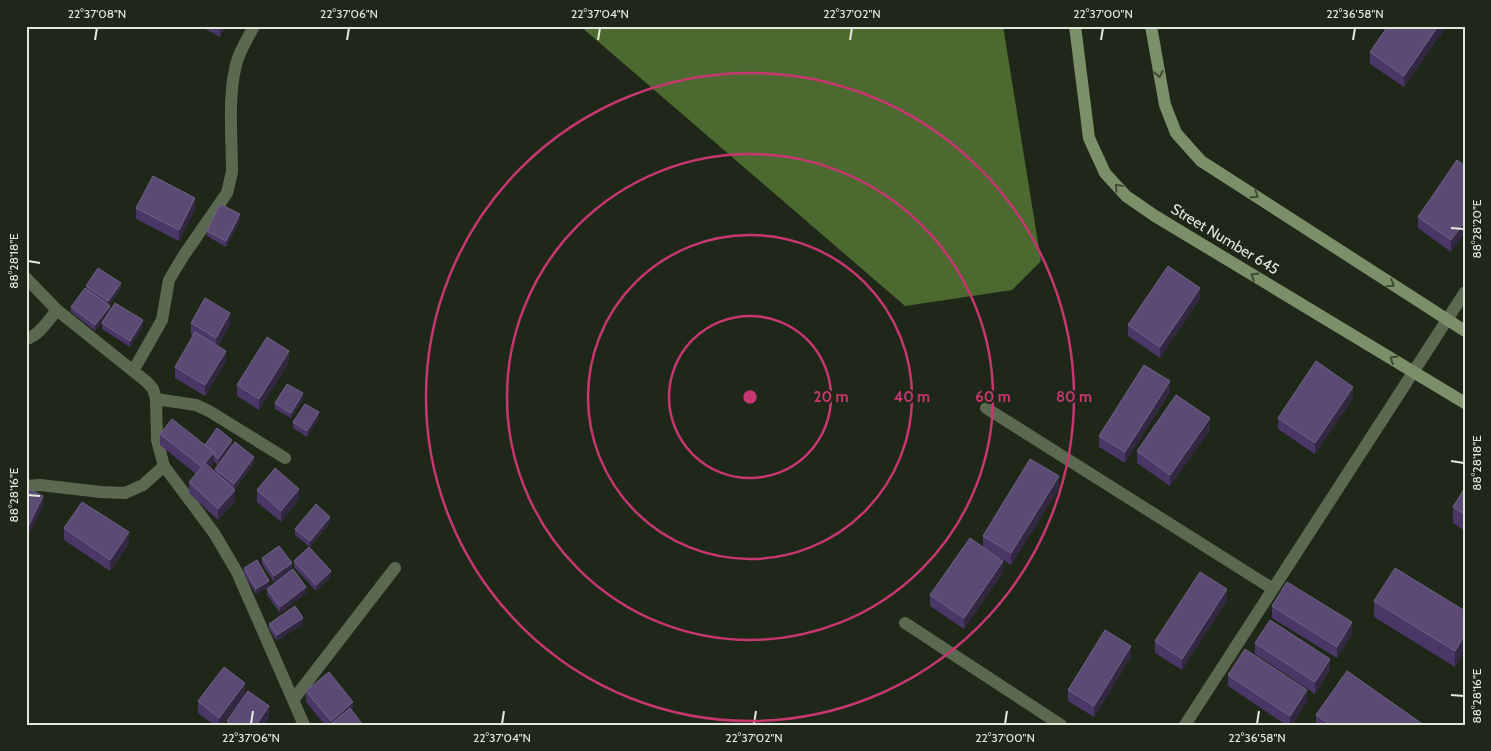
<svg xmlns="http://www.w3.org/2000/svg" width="1491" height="751" viewBox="0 0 1491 751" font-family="Cabin,sans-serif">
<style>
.water{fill:#4c692f}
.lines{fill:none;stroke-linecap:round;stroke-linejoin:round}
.street{stroke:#5c6951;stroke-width:12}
.secondary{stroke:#7b9069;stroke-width:12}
.wall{fill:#4a3667}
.shaded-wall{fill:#322842}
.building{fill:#5a4a74;stroke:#706385}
.oneway{stroke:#3f4c35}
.ticks{fill:none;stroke:#e4e9df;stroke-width:2}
.ring{fill:none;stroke:#c7376f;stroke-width:2.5}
.labels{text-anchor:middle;stroke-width:4;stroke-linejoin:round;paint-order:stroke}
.street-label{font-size:15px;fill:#e4e9df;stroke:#1f2719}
.centre{fill:#c7376f;stroke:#1f2719;stroke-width:2.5}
.ring-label{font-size:15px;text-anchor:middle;font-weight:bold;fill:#c7376f;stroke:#1f2719;stroke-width:4;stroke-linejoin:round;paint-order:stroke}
.neatline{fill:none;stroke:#e4e9df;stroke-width:2}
.ticks-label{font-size:12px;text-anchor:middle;fill:#e4e9df}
</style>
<rect width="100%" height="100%" fill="#1f2719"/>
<!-- water -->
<path class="water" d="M580,26H1003L1041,261L1012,290L905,306Z"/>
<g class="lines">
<!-- street -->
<path class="street" d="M26,278L57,310L147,382L153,389L156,399L157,440L164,466L214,533L237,572L304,725
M26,339C39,336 49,319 57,310
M133,371L162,320L169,280L184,255L227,193L232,172C232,138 227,90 238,58C242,47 249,36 254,26
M156,399L196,405L209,411L285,458
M986,408L1273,589
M26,486L40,485L101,492L125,493L143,485L164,466
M905,623L1061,725
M293,700L395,568
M1185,725L1465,292"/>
<!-- secondary -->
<path class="secondary" d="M1075,26L1089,138L1105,173L1126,196L1155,216L1465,403
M1151,26L1165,105L1176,133L1201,161L1465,331"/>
</g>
<!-- wall -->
<path class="wall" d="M200,26H225L220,37Z
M1443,26V31L1404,87L1370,64V52Z
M1457,160L1451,252L1418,228V217Z
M136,208L195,209L179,241L136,219Z
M240,220L226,247L207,236V231Z
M86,286L121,289L109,305L110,311L143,326L130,347L102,329V323L108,314L95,331L71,312V307L86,288Z
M1200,299L1160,358L1128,336V325Z
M191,323L230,324L218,346L226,362L205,396L175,378V367L193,336L191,334Z
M289,362L259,410L237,396V385Z
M1170,392L1125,463L1099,447V436Z
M1353,398L1315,454L1278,429V418Z
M303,399L291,418L275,409V403Z
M319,418L307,437L293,428V422Z
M1210,430L1170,486L1137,463V451Z
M160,434L205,445L232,440L218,465L214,461V463L210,468L215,472V469L254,463L235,489V502L218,520L189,493V482L196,474L160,445Z
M1059,488L1011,565L983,547V536Z
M1465,488V531L1453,523V507Z
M257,490L299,500L281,522L257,502Z
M330,523L310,547L295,535V529Z
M64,528L129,544L110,571L64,540Z
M262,558L292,569L274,582L262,564Z
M294,561L331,577L316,591L294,567Z
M244,568L269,587L256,594L244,574Z
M1003,572L964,629L930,606V595Z
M267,589L306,593L280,613L267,595Z
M1227,601L1182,670L1155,653V641Z
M1374,601L1465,611V652L1455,667L1374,617Z
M1272,606L1352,634L1337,658L1272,618Z
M269,624H303L277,641L269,629Z
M1255,643L1330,670L1315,694L1255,654Z
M1131,657L1094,717L1068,701V690Z
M1228,675L1307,701L1292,725H1286L1228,686Z
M306,691L353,712L363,725H325L306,702Z
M245,695L222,725H214L198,713V701Z
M1316,715L1421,725H1316Z"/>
<!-- shaded-wall -->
<path class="shaded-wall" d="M220,26H225L220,37Z
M1438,26H1443V31L1404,87V76Z
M195,198V209L179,241V230Z
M240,214V220L226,247V241Z
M1465,221V232L1451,252V240Z
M121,283V289L108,307V301Z
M1200,288V299L1160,358V347Z
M110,306V312L95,331V325Z
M230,313V324L216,349V338Z
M143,320V326L130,347V341Z
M226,351V362L205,396V385Z
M289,351V362L259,410V399Z
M1170,381V392L1125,463V452Z
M1353,387V398L1315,454V443Z
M303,393V399L291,418V413Z
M319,412V418L307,437V431Z
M1210,418V430L1170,486V475Z
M232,440V446L218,465V459Z
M214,452V463L205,474V463Z
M254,457V463L234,490V484Z
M1059,476V488L1011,565V553Z
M299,489V500L281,522V511Z
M235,490V502L218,520V509Z
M43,496V507L27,540V529Z
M330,517V523L310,547V541Z
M129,532V544L110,571V560Z
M1003,561V572L964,629V618Z
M292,563V569L274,582V576Z
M331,571V577L316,591V585Z
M269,581V587L256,594V589Z
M306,587V593L280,613V607Z
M1227,589V601L1182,670V659Z
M303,618V624L277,641V635Z
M1352,622V634L1337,658V647Z
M1465,635V652L1455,667V651Z
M1131,646V657L1094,717V706Z
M1330,659V670L1315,694V682Z
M245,683V695L222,725H219V718Z
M1307,690V701L1292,725H1290V716Z
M353,702V714L331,725V721Z
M269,706V718L264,725H256Z"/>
<!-- building -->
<path class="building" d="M1388,26H1438L1404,76L1370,52Z
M1457,160L1465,166V221L1451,240L1418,217Z
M153,176L195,198L179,230L136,208Z
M220,204L240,214L226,241L207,231Z
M1168,266L1200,288L1160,347L1128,325Z
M98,268L121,283L108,301L86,286Z
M85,288L110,306L95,325L71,307Z
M205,298L230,313L216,338L191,323Z
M115,303L143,320L130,341L102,323Z
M195,332L226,351L205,385L175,367Z
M267,337L289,351L259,399L237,385Z
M1316,361L1353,387L1315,443L1278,418Z
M1144,365L1170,381L1125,452L1099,436Z
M287,384L303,393L291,413L275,403Z
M1176,395L1210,418L1170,475L1137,451Z
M305,404L319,412L307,431L293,422Z
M172,419L214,452L205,463L235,490L218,509L189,482L202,467L160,434Z
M217,428L232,440L218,459L214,455V452L205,445Z
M235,442L254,457L234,484L215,469Z
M1030,459L1059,476L1011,553L983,536Z
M275,468L299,489L281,511L257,490Z
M26,488L43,496L27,529H26Z
M1465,488V515L1453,507Z
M82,502L129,532L110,560L64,528Z
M316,504L330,517L310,541L295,529Z
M970,538L1003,561L964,618L930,595Z
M279,546L292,563L274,576L262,558Z
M309,547L331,571L316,585L294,561Z
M257,560L269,581L256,589L244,568Z
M1395,568L1465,611V635L1455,651L1374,601Z
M293,569L306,587L280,607L267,589Z
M1200,572L1227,589L1182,659L1155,641Z
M1287,582L1352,622L1337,647L1272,606Z
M295,606L303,618L277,635L269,624Z
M1270,620L1330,659L1315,682L1255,643Z
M1105,630L1131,646L1094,706L1068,690Z
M1245,649L1307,690L1290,716L1228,675Z
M224,667L245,683L219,718L198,701Z
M1347,671L1421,723L1420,725H1331L1316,715Z
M329,672L353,702L331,721L306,691Z
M248,691L269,706L256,725H231L227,721Z
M350,708L363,725H329Z"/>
<!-- one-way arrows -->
<defs><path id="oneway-chevron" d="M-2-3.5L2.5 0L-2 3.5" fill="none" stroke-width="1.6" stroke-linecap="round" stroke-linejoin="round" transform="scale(1.25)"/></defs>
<g class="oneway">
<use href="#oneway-chevron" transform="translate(1159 74) rotate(80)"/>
<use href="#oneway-chevron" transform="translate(1118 187) rotate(-132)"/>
<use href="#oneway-chevron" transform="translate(1255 195) rotate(33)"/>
<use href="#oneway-chevron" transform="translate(1254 276) rotate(-149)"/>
<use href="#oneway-chevron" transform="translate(1391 284) rotate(33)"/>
<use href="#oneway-chevron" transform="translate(1393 359) rotate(-149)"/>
</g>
<!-- ticks -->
<path class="ticks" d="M95,40L97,28M347,40L349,28M598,40L600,28M850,40L852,28M1101,40L1103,28M1353,40L1355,28M1451,228L1464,229M28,261L40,263M1451,461L1464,463M28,495L40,496M1451,695L1464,696M251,724L253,711M502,724L504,711M754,724L756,711M1005,724L1007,711M1257,724L1259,711"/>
<!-- distance rings -->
<g class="ring">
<circle cx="750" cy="397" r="81"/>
<circle cx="750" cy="397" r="162"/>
<circle cx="750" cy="397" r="243"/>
<circle cx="750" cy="397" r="324"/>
</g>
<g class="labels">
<!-- street labels -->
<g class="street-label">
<text transform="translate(1225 239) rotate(31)" y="5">Street Number 645</text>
</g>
</g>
<circle cx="750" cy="397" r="8" class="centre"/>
<g class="ring-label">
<text x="831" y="402">20 m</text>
<text x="912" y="402">40 m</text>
<text x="993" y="402">60 m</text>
<text x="1074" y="402">80 m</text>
</g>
<!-- border -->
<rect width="1491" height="751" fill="none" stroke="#1f2719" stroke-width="55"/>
<rect x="28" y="28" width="1436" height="696" class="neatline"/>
<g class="ticks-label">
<text x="97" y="18">22°37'08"N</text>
<text x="349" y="18">22°37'06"N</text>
<text x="600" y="18">22°37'04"N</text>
<text x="852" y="18">22°37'02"N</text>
<text x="1103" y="18">22°37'00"N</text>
<text x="1355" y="18">22°36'58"N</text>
<text transform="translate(1477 229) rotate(-90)" y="4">88°28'20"E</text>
<text transform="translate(14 261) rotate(-90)" y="4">88°28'18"E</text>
<text transform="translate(1477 463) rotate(-90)" y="4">88°28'18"E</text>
<text transform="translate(14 495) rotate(-90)" y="4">88°28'16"E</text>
<text transform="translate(1477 696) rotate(-90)" y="4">88°28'16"E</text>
<text x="251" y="742">22°37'06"N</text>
<text x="502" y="742">22°37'04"N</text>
<text x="754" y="742">22°37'02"N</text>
<text x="1005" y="742">22°37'00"N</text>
<text x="1257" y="742">22°36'58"N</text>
</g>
</svg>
